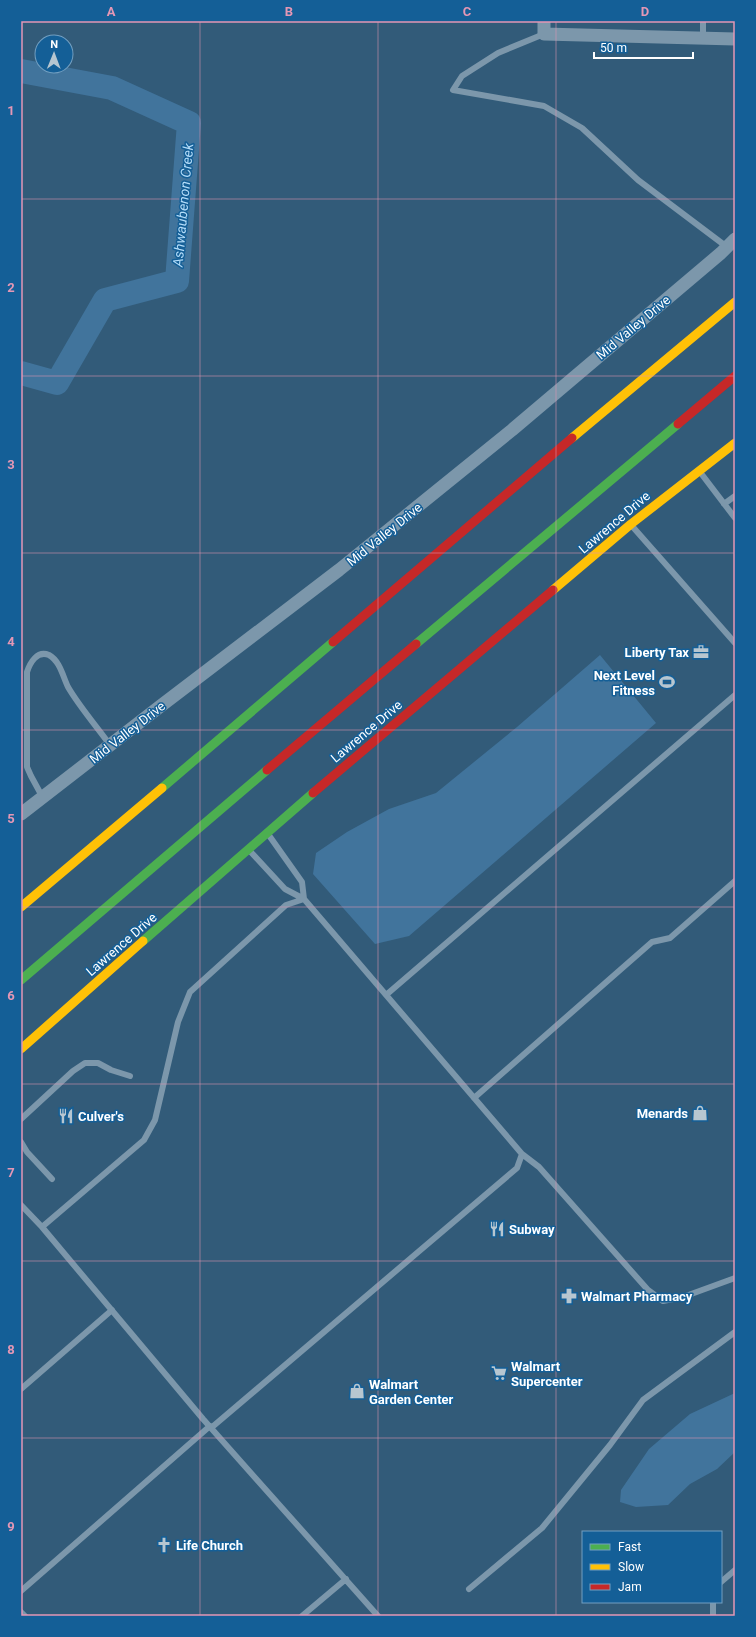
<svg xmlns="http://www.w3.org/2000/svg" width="756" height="1637" viewBox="0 0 756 1637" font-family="Roboto,sans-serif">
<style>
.water{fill:#41749c}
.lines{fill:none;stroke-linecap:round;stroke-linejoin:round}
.river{stroke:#41749c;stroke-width:24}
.lane{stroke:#7c97ab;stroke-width:6}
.street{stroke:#7c97ab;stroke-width:13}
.fast{stroke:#4caf50;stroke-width:9}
.slow{stroke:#ffc107;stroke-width:9}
.jam{stroke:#c62828;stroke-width:9}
.grid{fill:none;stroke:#e497b5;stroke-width:1;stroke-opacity:0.55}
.labels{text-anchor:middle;stroke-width:3;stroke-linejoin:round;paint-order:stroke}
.street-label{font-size:13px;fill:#fff;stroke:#145f97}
.poi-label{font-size:13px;font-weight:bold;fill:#fff;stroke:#145f97;text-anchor:start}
.water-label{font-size:14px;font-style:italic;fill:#b3dcf9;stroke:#145f97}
.neatline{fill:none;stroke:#e497b5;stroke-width:1.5}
.grid-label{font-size:13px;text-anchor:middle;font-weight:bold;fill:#e497b5}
</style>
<rect width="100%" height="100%" fill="#325b79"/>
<!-- water -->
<path class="water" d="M600,655L656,723L409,936L375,944L313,874L316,853L347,832L389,809L436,793L517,727Z
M735,1393V1452L717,1469L690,1484L668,1505L636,1507L620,1502L621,1490L649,1449L690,1414Z"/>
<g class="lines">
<!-- river -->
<path class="river" d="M21,71L112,88L189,123L177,281L105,300L57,383L21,373"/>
<!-- lane -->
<path class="lane" d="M544,34L498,53L462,76L453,90L544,106L582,128L638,180L727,247
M703,39V21
M700,472L735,518
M724,504L735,496
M632,526L735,643
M43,798L31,776L27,767V672C30,663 37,650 49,655C60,661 63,677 68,687C79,706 97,727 110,745
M268,834L302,882L304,899
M386,995L735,695
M474,1098L652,942L670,938L735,881
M21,1119L73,1071L85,1063H98L111,1070L130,1076
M21,1142L27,1152L52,1179
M522,1154L539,1167L648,1290L663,1301L683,1297L735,1278
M21,1205L42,1227L203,1419L378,1616
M42,1227L144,1140L155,1120L178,1022L190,992L286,905L304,899
M21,1389L112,1310
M211,1428L517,1168L522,1154L304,899L285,889L249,850
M721,1582L735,1570
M469,1589L542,1528L610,1445L643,1400L735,1332
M21,1591L210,1426
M21,1612L25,1616
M302,1616L346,1579
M713,1616V1602"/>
<!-- street -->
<path class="street" d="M544,21V34L735,39
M21,814L158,708L339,570L512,430L721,253L735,239"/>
<!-- fast -->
<path class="fast" d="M416,644L678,424
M162,788L333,642
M143,941L313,793
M21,980L267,770"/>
<!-- slow -->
<path class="slow" d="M572,438L735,302
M553,590L631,524L735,443
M21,907L162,788
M21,1049L143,941"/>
<!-- jam -->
<path class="jam" d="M678,424L735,376
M333,642L572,438
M267,770L416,644
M313,793L553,590"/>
</g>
<!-- grid -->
<path class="grid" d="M200,21V1616M378,21V1616M556,21V1616M21,199H735M21,376H735M21,553H735M21,730H735M21,907H735M21,1084H735M21,1261H735M21,1438H735"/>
<!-- icons -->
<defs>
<symbol id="office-bare" viewBox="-9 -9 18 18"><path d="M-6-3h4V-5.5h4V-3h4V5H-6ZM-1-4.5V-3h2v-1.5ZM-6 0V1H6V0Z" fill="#b7c6d0" stroke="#145f97" stroke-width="2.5" paint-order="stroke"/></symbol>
<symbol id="stadium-bare" viewBox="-9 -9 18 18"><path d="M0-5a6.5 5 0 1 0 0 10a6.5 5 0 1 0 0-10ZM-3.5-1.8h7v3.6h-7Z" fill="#b7c6d0" stroke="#145f97" stroke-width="2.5" paint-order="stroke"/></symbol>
<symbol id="shop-bare" viewBox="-9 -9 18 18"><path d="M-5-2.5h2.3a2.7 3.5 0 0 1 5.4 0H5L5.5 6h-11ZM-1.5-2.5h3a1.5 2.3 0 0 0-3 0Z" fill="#b7c6d0" stroke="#145f97" stroke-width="2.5" paint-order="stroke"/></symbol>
<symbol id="restaurant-bare" viewBox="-9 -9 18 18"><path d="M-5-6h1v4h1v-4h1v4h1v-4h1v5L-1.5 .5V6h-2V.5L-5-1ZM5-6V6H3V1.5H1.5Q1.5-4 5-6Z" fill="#b7c6d0" stroke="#145f97" stroke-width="2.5" paint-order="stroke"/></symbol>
<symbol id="pharmacy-bare" viewBox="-9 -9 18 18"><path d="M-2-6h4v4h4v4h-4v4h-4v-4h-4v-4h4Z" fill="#b7c6d0" stroke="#145f97" stroke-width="2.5" paint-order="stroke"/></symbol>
<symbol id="supermarket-bare" viewBox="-9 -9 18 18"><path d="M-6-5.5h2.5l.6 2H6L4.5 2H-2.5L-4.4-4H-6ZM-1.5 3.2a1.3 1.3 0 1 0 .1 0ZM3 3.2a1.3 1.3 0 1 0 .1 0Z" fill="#b7c6d0" stroke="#145f97" stroke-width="2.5" paint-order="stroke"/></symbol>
<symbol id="church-bare" viewBox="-9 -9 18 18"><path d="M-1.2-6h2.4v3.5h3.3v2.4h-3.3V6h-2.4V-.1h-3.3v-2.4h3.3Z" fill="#b7c6d0" stroke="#145f97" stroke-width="2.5" paint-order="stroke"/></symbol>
</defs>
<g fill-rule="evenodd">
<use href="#office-bare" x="690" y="641" width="22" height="22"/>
<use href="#stadium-bare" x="656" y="671" width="22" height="22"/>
<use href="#shop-bare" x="689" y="1102" width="22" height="22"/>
<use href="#restaurant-bare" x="55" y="1105" width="22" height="22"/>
<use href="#restaurant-bare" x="486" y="1218" width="22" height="22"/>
<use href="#pharmacy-bare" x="558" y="1285" width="22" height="22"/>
<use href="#supermarket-bare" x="488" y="1362" width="22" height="22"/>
<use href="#shop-bare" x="346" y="1380" width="22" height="22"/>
<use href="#church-bare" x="153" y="1534" width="22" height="22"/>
</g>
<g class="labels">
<!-- street labels -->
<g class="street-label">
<text transform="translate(633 327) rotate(-40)" y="5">Mid Valley Drive</text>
<text transform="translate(614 522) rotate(-40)" y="5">Lawrence Drive</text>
<text transform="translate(384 534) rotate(-39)" y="5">Mid Valley Drive</text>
<text transform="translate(366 731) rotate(-40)" y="5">Lawrence Drive</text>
<text transform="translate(127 732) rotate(-38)" y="5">Mid Valley Drive</text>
<text transform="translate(121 944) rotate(-41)" y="5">Lawrence Drive</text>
</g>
<!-- poi labels -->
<g class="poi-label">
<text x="689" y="657" text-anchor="end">Liberty Tax</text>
<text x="655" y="680" text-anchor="end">Next Level<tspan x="655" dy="15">Fitness</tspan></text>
<text x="688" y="1118" text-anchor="end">Menards</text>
<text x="78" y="1121">Culver's</text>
<text x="509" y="1234">Subway</text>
<text x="581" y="1301">Walmart Pharmacy</text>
<text x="511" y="1371">Walmart<tspan x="511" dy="15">Supercenter</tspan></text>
<text x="369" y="1389">Walmart<tspan x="369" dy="15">Garden Center</tspan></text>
<text x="176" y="1550">Life Church</text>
</g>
<!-- water labels -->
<g class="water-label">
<text transform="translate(183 205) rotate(-85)" y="5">Ashwaubenon Creek</text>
</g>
</g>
<!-- border -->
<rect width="756" height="1637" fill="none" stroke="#145f97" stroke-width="44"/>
<!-- legend -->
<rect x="582" y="1531" width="140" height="72" fill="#145f97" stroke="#729fc1"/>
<rect x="590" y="1544" width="20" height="6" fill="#4caf50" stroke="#729fc1"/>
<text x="618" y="1551" font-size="12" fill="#ffffff">Fast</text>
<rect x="590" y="1564" width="20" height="6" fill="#ffc107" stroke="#729fc1"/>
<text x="618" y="1571" font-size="12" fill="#ffffff">Slow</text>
<rect x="590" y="1584" width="20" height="6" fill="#c62828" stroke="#729fc1"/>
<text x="618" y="1591" font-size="12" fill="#ffffff">Jam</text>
<!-- north arrow -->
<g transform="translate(54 54) rotate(1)"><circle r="19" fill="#145f97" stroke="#729fc1"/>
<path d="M0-3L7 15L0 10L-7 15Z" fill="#b7c6d0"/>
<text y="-6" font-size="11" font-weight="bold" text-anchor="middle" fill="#ffffff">N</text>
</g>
<!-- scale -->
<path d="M594 52v6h99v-6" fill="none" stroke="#ffffff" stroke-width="2"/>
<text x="600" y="52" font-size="12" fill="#ffffff" stroke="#145f97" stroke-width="3" paint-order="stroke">50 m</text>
<rect x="22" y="22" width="712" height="1593" class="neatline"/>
<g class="grid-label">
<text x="111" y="16">A</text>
<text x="289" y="16">B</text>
<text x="467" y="16">C</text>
<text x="645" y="16">D</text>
<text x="11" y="115">1</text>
<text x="11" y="292">2</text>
<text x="11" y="469">3</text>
<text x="11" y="646">4</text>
<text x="11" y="823">5</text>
<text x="11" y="1000">6</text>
<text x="11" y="1177">7</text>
<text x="11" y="1354">8</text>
<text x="11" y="1531">9</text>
</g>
</svg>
